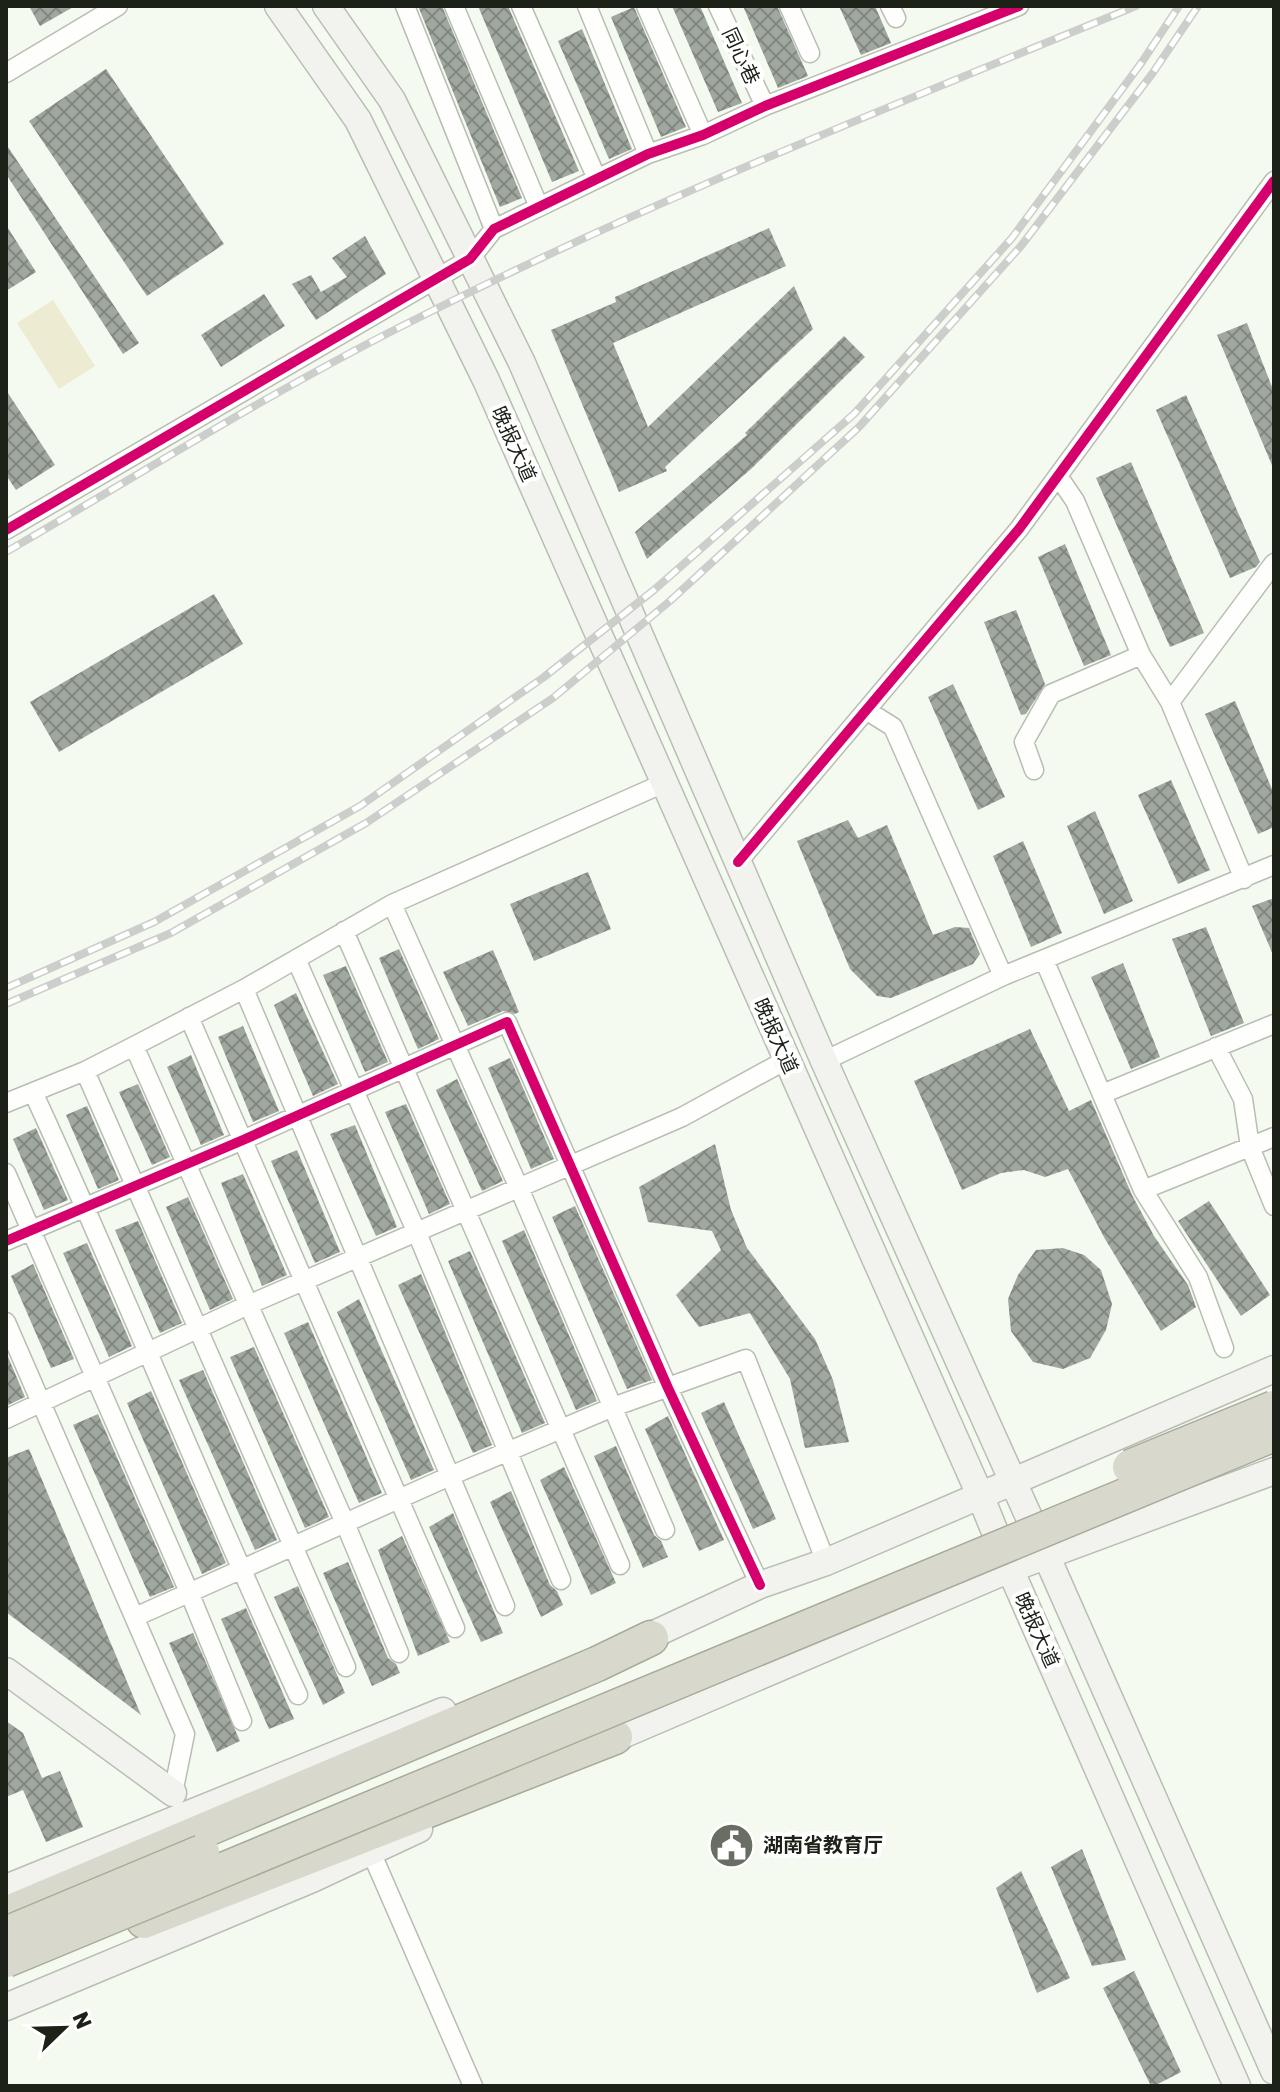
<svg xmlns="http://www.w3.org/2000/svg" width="1280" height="2092" viewBox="0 0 1280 2092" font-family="Rubik,'Noto Sans SC',sans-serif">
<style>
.green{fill:#eeebd3}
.building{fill:url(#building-cross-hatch)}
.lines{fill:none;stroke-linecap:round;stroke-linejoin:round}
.street-casing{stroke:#b8beb4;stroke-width:21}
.secondary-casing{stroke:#b8beb4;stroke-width:29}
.highway-casing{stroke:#a7ab99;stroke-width:37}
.street{stroke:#fefefd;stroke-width:18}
.secondary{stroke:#f2f3ee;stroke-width:26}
.highway{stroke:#d8d9cc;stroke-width:34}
.rail-casing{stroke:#cccecb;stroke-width:8}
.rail{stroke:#fff;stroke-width:5;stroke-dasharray:15;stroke-linecap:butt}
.highway-bridge-casing{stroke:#a7ab99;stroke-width:37;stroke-linecap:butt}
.highway-bridge{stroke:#d8d9cc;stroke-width:34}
.cycleway-casing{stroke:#fff;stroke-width:15}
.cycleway{stroke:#d6006c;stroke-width:10}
.labels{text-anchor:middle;stroke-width:8;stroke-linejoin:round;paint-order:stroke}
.street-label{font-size:20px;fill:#1c2217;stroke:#fff}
.poi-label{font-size:20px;font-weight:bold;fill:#1c2217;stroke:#fff;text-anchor:start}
</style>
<defs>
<pattern id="building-cross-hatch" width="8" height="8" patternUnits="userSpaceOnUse" patternTransform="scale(2)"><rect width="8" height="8" fill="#9fa79f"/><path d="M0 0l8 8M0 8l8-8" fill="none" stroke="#818881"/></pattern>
</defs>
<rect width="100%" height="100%" fill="#f5faf0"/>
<!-- green -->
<path class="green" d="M53,300L95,366L59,389L17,323Z"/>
<!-- building -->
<path class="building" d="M29,6H75L40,26Z
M418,6H442L522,198L500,207Z
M478,6H508L579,171L552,182Z
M672,6H700L742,103L718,112Z
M743,6H777L808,76L778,88Z
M839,6H875L891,43L861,55Z
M634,7L686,127L661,137L611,17Z
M582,29L632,149L609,159L558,41Z
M106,69L224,244L147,296L29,121Z
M6,144L139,343L123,354L6,174Z
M6,225L36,272L6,291Z
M769,228L786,266L613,343L648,427L794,286L813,329L665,467L667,471L619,492L551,330L616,302L615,297Z
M365,236L386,274L316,320L292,284L311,275L321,292L347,277L332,258Z
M264,294L285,326L221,367L201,335Z
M1247,323L1274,392V470L1217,335Z
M844,336L865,357L751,469L647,559L635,532L747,435L745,433Z
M6,390L55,465L16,490L6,475Z
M1186,395L1260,562L1256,567L1230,578L1156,410Z
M1131,462L1204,633L1170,647L1096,478Z
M1065,544L1111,655L1084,666L1038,557Z
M214,594L243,644L59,752L30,702Z
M1016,610L1045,684L1026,714L1021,715L984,622Z
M953,684L1005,797L978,810L928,697Z
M1235,701L1274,794V827L1258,834L1205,714Z
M1171,780L1210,870L1178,884L1138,795Z
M1095,811L1133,901L1104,914L1067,826Z
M848,820L858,838L887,825L933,935L955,927L969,928L980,954L973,964L891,998L877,996L850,969L797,841Z
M1023,841L1062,933L1031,947L993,856Z
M588,872L611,929L534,961L510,904Z
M1274,898V957L1252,906Z
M1206,927L1244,1023L1211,1036L1172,939Z
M399,949L439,1039L418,1049L379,958Z
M493,950L519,1012L515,1014L503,1011L468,1026L443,972Z
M1123,963L1160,1057L1131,1069L1091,977Z
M346,966L388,1062L365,1072L323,975Z
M296,993L338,1084L313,1096L274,1005Z
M243,1026L279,1111L253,1122L218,1037Z
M1030,1029L1069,1111L1091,1100L1132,1195L1154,1236L1188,1285L1196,1307L1161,1331L1105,1239L1068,1169L1045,1177L1024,1170L1001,1173L962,1190L914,1081Z
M191,1055L224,1135L201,1145L167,1067Z
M510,1058L554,1159L531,1169L488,1068Z
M457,1079L503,1181L482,1191L436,1090Z
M138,1084L170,1157L152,1165L119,1092Z
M406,1104L450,1204L429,1214L385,1112Z
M87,1106L119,1180L98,1189L66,1115Z
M355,1125L397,1227L376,1236L330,1134Z
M36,1128L68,1200L44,1210L13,1139Z
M715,1144L731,1210L747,1248L815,1339L833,1380L849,1442L805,1448L790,1379L750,1313L699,1327L676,1295L721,1250L712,1231L648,1222L639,1187Z
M297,1150L340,1252L315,1263L271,1161Z
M243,1174L287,1275L262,1286L221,1183Z
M188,1197L233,1299L210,1310L166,1207Z
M1209,1201L1270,1295L1241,1316L1178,1221Z
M575,1206L652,1380L627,1389L552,1217Z
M138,1221L182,1323L160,1333L115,1230Z
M524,1230L597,1401L576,1410L502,1241Z
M87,1243L132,1346L109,1357L63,1253Z
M1063,1248L1084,1255L1101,1270L1112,1304L1106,1330L1090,1358L1063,1369L1033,1362L1011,1331L1008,1299L1018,1275L1036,1250Z
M470,1251L545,1423L522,1433L448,1261Z
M33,1264L74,1359L51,1368L11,1276Z
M421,1274L492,1445L473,1453L398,1285Z
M359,1299L434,1470L411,1480L337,1312Z
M308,1322L382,1493L359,1503L284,1333Z
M254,1347L329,1517L305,1528L230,1357Z
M6,1352L25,1397L6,1406Z
M203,1370L277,1540L255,1550L179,1380Z
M151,1391L226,1563L202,1574L127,1403Z
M724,1402L776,1519L753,1529L701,1413Z
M98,1414L174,1587L150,1597L73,1425Z
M668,1416L724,1540L699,1551L645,1429Z
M616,1446L654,1535L661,1541L668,1557L643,1568L594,1456Z
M29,1449L141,1715L6,1612V1458Z
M564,1467L616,1583L591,1595L540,1480Z
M511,1491L550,1585L557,1591L563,1605L541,1617L490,1502Z
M453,1513L503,1633L481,1642L429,1527Z
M402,1536L450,1642L418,1656L378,1550Z
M348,1562L388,1658L396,1664L400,1673L372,1686L323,1573Z
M298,1586L345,1693L323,1705L274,1597Z
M246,1608L294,1719L269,1729L221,1619Z
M193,1633L240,1741L217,1752L169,1643Z
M6,1721L23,1733L42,1778L60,1771L83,1827L46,1842L23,1790L6,1797Z
M1082,1849L1126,1960L1092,1966L1051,1867Z
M1021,1871L1070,1978L1037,1993L996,1888Z
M1134,1971L1181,2072L1154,2086H1151L1103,1988Z"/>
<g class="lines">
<defs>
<path id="street" d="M405,6L494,229
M454,6L539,207
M521,6L597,179
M587,6L648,154
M646,6L703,135
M718,6L765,106
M789,6L810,53
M890,6L896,18
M6,73L118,6
M1058,476L1075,501L1141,655L1170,702
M6,530L470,259L494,229L648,154L703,135L765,106L1019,6
M866,710L893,727L1003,976
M1034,770L1024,742L1051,694L1141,655
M738,862L1019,529L1274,181
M1244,879L1170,702L1274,563
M392,904L519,1188L665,1530
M344,931L620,1565
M296,959L417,1233L561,1580
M1045,962L1143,1190L1198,1277L1224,1348
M244,989L505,1606
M189,1017L455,1628
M134,1046L345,1523L399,1653
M1216,1047L1243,1099L1250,1147L1274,1206
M824,1061L1003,976L1274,865
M85,1071L346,1667
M33,1092C125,1291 206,1496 298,1695
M1102,1094L1274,1024
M6,1103L85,1071L134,1046L244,989L392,904L664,783
M6,1173L189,1592L242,1721
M1143,1190L1274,1137
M6,1241L243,1140L507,1022L668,1388L760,1585
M6,1322L185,1734L173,1793
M6,1419L248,1305L682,1117L786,1060
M135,1617L450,1476L613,1407L746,1359L826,1562
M371,1852L473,2086"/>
<path id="secondary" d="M278,6L358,120L486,380L980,1495L1010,1569L1237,2086
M326,6L392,100L522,363L824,1061L1046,1555L1274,2071
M635,1643L760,1585L826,1562L1274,1369
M6,1671L173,1793
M599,1745L1010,1569L1274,1471
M6,1888L443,1711
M6,2007L312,1879L419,1829"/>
<path id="highway" d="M6,1914L597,1664L651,1638
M144,1921L615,1737"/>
</defs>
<!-- street casing -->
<use href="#street" class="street-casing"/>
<!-- secondary casing -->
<use href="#secondary" class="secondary-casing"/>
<!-- highway casing -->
<use href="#highway" class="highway-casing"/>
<!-- street -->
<use href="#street" class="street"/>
<!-- secondary -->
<use href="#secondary" class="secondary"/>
<!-- highway -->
<use href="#highway" class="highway"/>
<defs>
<path id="rail" d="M6,552C142,473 277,388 418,318C651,200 895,105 1136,6
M6,988L154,922L360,806L544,677L654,590L854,414L1012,238L1142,62L1179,6
M6,1004L171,933L366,823L553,698L670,601L859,427L1021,246L1152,74L1198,6"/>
</defs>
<!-- rail casing -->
<use href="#rail" class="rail-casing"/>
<!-- rail -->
<use href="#rail" class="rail"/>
<defs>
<path id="highway-bridge" d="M1130,1467L1274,1408
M6,1934L202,1852
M6,1960L1274,1434"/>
</defs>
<!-- highway-bridge casing -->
<use href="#highway-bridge" class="highway-bridge-casing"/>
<!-- highway-bridge -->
<use href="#highway-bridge" class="highway-bridge"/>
<defs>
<path id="cycleway" d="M6,530L470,259L494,229L648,154L703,135L765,106L1019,6
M738,862L1019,529L1274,181
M6,1241L243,1140L507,1022L668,1388L760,1585"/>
</defs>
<!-- cycleway casing -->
<use href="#cycleway" class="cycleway-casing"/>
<!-- cycleway -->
<use href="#cycleway" class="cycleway"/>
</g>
<!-- icons -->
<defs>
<symbol id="civic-disc" viewBox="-11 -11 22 22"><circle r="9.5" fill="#686e63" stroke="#fff"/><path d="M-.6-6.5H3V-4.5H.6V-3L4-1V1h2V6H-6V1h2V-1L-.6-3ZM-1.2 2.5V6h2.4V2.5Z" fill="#fff"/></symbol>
</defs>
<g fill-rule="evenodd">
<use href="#civic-disc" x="706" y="1820" width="51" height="51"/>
</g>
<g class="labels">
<!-- street labels -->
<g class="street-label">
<text transform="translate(741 56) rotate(65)" y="7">同心巷</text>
<text transform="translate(514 444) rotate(66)" y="7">晚报大道</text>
<text transform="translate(776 1036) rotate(66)" y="7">晚报大道</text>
<text transform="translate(1037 1630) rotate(66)" y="7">晚报大道</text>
</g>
<!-- poi labels -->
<g class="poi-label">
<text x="763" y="1852">湖南省教育厅</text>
</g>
</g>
<!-- border -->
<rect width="1280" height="2092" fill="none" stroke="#1c2217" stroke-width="16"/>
<!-- north arrow -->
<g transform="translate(64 2028) rotate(67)" stroke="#ffffff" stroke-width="6" paint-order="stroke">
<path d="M0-6L14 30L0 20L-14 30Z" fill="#1c2217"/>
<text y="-12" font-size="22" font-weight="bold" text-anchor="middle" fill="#1c2217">N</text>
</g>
</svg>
